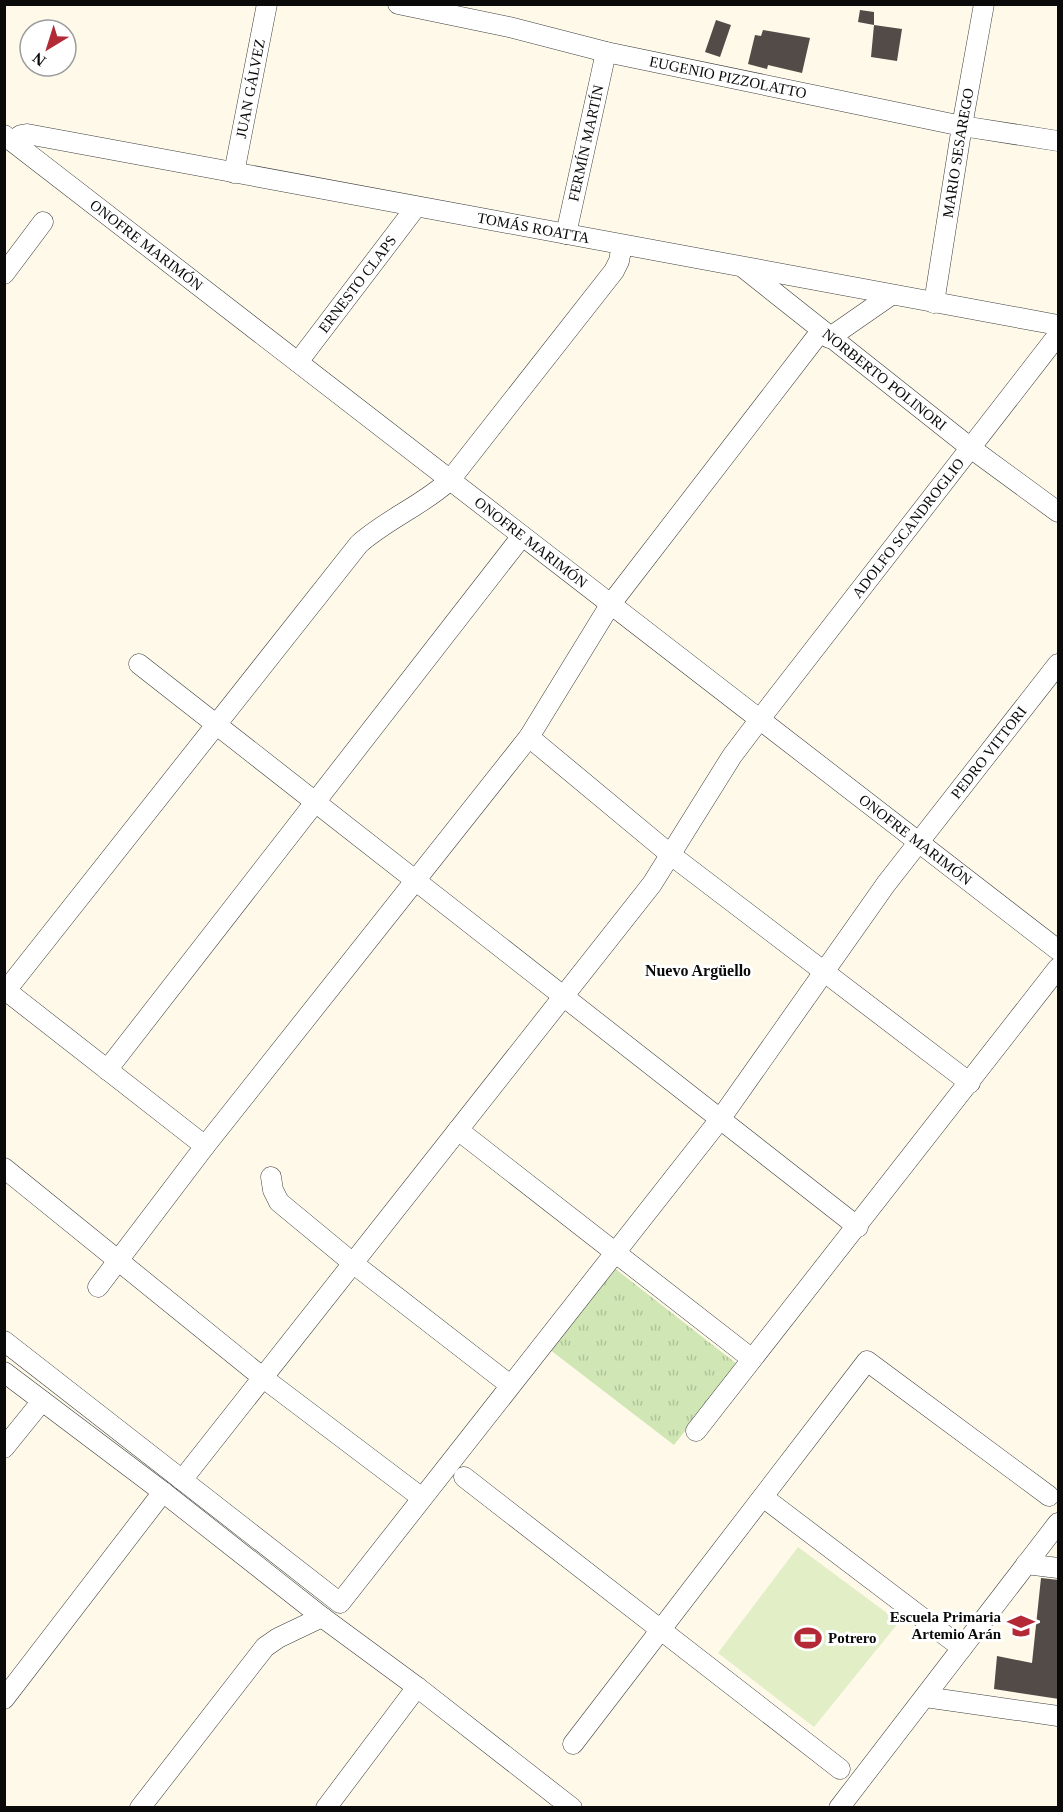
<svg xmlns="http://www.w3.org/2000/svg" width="1063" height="1812" viewBox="0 0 1063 1812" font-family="Georgia,serif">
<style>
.grass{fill:url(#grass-tufts)}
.pitch{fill:#e2eec6}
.building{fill:#524b47}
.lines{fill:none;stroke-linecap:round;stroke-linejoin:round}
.minor-casing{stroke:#3d3d3d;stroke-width:21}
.minor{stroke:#fff;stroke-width:20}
.labels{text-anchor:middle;stroke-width:6;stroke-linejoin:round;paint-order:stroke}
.street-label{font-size:15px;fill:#0a0a0a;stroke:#fff}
.poi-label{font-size:15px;font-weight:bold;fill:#0a0a0a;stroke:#fff;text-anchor:end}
.neighbourhood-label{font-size:16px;font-weight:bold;fill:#0a0a0a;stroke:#fff}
</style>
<defs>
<pattern id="grass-tufts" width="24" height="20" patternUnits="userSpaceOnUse" patternTransform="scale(1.5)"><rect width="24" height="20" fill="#d0e6b4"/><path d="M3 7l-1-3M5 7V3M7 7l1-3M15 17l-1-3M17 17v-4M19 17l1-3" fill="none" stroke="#b1c499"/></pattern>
</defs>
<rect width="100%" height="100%" fill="#fef9e8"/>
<!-- grass -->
<path class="grass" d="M613,1267L737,1364L674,1445L549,1349Z"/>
<!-- pitch -->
<path class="pitch" d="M798,1547L899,1622L814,1727L718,1653Z"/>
<!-- building -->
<path class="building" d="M860,10L874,12V25L858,22Z
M716,20L731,25L720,57L705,52Z
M874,25L902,29L897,61L871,57Z
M763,30L810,38L802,73L768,65L767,69L748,64L755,35L761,36Z
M1041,1578L1059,1580V1699L994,1689L997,1656L1032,1663Z"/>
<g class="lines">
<defs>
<g id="minor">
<path id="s1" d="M398,4L509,27L606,52L962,126L1058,141"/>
<path id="s2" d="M4,135L1058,950"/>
<path id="s3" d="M12,141L21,135L27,134L1058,325"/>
<path id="s4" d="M234,173L267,4"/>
<path id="s5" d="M566,234L606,52"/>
<path id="s6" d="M745,269L972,449L1058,512"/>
<path d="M4,274L43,222"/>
<path id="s7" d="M934,303L962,126L984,4"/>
<path d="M829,338L891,295"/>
<path id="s8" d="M298,362L416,207"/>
<path d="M139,664L858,1227"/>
<path d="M529,737L671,855L970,1083"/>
<path d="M4,989L205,1146"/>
<path d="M4,993L359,544C387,519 423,505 450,480L614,271L619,261L622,245"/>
<path d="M107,1070L522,536"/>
<path d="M458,1130L752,1359"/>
<path d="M4,1168L262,1377L422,1498"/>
<path d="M271,1177L273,1190L279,1202L354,1264L510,1385"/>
<path d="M98,1287L205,1146L529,737L610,605L821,331"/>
<path id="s9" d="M4,1341L340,1603L721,1118L886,884L1058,664"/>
<path d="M4,1372L163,1492L322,1617L417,1687L572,1808"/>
<path d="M696,1431L1058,968"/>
<path d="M4,1448L42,1401"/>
<path d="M464,1477L840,1769"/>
<path id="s10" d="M182,1480L652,884L732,756L760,719L1058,335"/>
<path d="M763,1497L962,1648"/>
<path d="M1026,1564L1058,1568"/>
<path d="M925,1697L1058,1716"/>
<path d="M4,1699L163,1492"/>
<path d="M573,1744L867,1361L1049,1496"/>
<path d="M140,1808L265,1647L278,1638L322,1617"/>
<path d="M326,1808L417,1687"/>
<path d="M839,1808L1058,1523"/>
</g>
</defs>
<!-- minor casing -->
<use href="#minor" class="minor-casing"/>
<!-- minor -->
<use href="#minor" class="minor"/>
</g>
<!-- icons -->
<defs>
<symbol id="school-bare" viewBox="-9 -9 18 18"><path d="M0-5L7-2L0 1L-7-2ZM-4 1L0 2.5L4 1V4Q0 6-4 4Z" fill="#b32936" stroke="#fff" stroke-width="2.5" paint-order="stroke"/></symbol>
<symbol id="stadium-bare" viewBox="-9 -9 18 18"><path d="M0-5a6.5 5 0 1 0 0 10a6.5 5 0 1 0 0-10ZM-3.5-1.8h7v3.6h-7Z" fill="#b32936" stroke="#fff" stroke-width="2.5" paint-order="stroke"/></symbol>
</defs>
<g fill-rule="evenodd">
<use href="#school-bare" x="1002" y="1607" width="38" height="38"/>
<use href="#stadium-bare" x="789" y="1619" width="38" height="38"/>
</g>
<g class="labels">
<!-- street labels -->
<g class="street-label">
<text dy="5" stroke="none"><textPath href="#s1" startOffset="338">EUGENIO PIZZOLATTO</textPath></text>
<text dy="5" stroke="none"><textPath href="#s4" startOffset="86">JUAN GÁLVEZ</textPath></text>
<text dy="5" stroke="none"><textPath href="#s5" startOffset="93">FERMÍN MARTÍN</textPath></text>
<text dy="5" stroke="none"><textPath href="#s7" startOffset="152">MARIO SESAREGO</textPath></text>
<text dy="5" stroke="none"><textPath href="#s3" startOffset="532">TOMÁS ROATTA</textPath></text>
<text dy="5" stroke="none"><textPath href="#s2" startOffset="180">ONOFRE MARIMÓN</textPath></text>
<text dy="5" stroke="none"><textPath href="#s8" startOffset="98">ERNESTO CLAPS</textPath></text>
<text dy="5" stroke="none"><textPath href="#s6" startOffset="178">NORBERTO POLINORI</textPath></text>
<text dy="5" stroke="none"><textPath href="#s10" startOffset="1198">ADOLFO SCANDROGLIO</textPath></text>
<text dy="5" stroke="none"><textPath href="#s2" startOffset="666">ONOFRE MARIMÓN</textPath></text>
<text dy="5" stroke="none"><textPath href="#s9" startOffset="1496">PEDRO VITTORI</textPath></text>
<text dy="5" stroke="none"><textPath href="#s2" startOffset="1152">ONOFRE MARIMÓN</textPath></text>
</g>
<!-- poi labels -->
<g class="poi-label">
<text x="1001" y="1622">Escuela Primaria<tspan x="1001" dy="17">Artemio Arán</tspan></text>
<text x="828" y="1643" text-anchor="start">Potrero</text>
</g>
<!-- neighbourhood labels -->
<g class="neighbourhood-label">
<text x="698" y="976">Nuevo Argüello</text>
</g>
</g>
<!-- border -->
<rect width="1063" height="1812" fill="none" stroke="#0a0a0a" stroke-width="12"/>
<!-- north arrow -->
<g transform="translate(48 48) rotate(218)"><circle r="28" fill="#ffffff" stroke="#9d9d9d" stroke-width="1.5"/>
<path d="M0-4.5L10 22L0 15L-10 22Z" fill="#b32936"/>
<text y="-9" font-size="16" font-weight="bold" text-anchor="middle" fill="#0a0a0a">N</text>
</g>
</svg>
